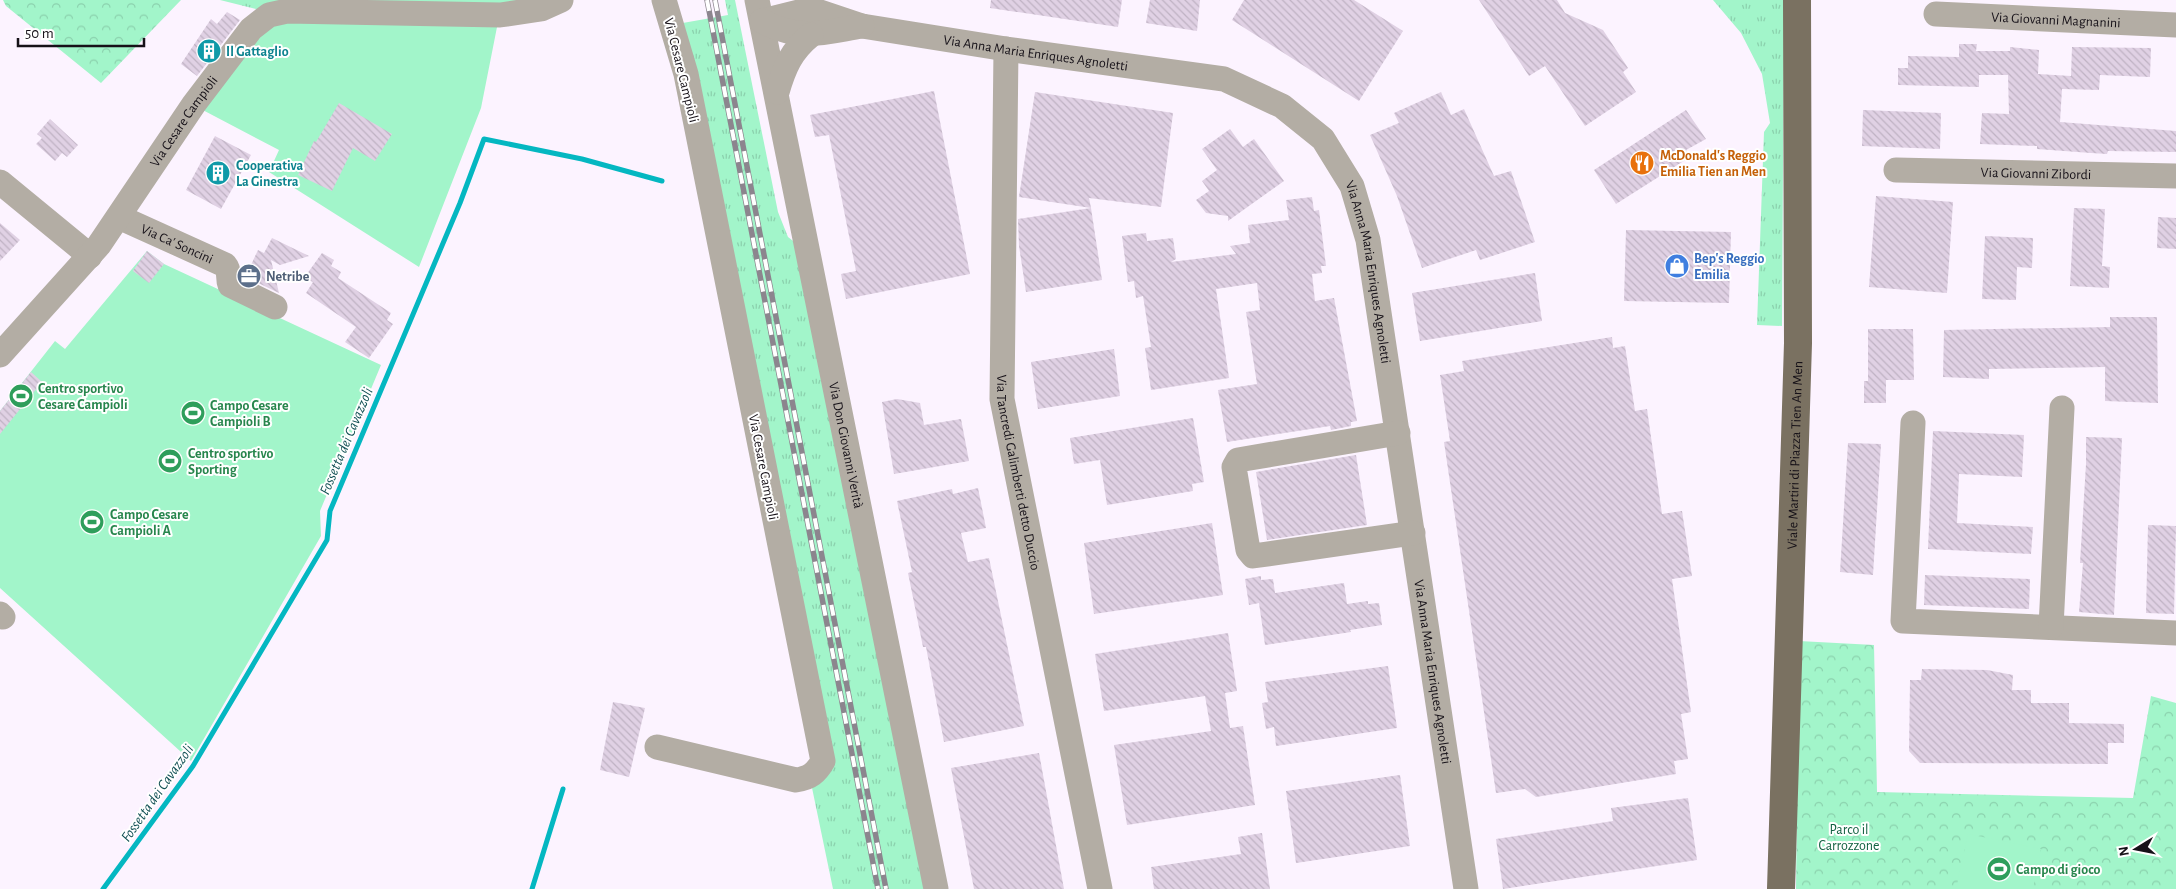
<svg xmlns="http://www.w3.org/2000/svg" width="2176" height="889" viewBox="0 0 2176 889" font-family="'Alegreya Sans',sans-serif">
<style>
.grass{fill:url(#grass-tufts)}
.forest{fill:url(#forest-crowns)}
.garden{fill:#a2f5ca}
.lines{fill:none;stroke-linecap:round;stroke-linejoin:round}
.stream{stroke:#04b7c1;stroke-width:5}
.building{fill:url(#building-back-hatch)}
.minor{stroke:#b3ada4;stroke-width:25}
.major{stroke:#7a7161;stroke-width:28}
.rail-casing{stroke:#8c858e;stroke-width:5.5}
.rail{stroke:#fff;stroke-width:4;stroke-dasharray:11;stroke-linecap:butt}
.labels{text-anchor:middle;stroke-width:4;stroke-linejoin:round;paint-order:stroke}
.street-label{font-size:14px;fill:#161118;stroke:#fff}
.culture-label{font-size:14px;font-weight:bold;fill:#0d838f;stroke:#fff;text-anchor:start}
.food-label{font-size:14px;font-weight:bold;fill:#c56008;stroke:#fff;text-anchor:start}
.shop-label{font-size:14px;font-weight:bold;fill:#366cbe;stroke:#fff;text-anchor:start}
.service-label{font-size:14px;font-weight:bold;fill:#4e5e75;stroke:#fff;text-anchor:start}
.leisure-label{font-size:14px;font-weight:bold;fill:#27864d;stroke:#fff;text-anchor:start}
.park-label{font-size:14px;fill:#126141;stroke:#fff}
.water-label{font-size:15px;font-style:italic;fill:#125054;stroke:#fff}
</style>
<defs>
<pattern id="grass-tufts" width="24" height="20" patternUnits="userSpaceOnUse" patternTransform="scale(1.25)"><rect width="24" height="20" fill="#a2f5ca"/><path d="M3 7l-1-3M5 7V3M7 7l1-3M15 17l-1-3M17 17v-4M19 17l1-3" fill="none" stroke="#8bd1ad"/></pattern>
<pattern id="forest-crowns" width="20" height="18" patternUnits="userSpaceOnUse" patternTransform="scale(1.25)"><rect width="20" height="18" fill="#a2f5ca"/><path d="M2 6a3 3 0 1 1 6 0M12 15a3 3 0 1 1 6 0" fill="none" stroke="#8bd1ad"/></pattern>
<pattern id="building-back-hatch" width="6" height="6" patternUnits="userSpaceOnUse" patternTransform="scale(1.25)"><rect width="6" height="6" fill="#e0d1e4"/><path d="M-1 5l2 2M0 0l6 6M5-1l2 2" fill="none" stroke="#bfb2c3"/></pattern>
</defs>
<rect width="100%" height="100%" fill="#fcf3ff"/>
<!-- grass -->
<path class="grass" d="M220,0H549L542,4L268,12Z
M725,0H735L778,212L788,237L797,244L924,889H833L811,783L819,776L677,24L728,15Z
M1713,0H1783L1784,4L1782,326L1757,325L1764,132L1770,123L1762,74L1741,33Z"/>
<!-- forest -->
<path class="forest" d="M3,0H181L101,83L6,6Z
M1799,641L1874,645L1877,792L2133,798L2151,696L2176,703V889H1796Z"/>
<!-- garden -->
<path class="garden" d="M277,18L498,22L481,108L419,267L269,172L279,150L197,107Z
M147,251L164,264L381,365L320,511L321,536L191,761L0,588V411L55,341L65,349Z
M1968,834L2041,849L2033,889H1956Z"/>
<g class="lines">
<!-- stream -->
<path class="stream" d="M103,889L193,766L327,540L330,511L460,203L484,139L582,159L662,181
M532,889L563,789"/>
</g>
<!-- building -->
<path class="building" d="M991,0H1122L1118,27L990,8Z
M1150,0H1200L1197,31L1146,23Z
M1244,0H1354L1403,31L1359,101L1232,20Z
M1479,0H1557L1565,13L1603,30L1628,68L1623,72L1636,92L1585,126L1545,66L1529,76Z
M227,12L240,20L197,76L181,64L211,19L217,24Z
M1959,44H1977L1976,51H2010V47L2039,50L2038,74L2071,76L2072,47L2151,48L2150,77L2100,75L2099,90L2062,89L2060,122L2176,131V152L2108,151L2107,154L2091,153L2037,149V146L1980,144L1982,113L2009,114L2008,75H1979V87L1898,85V68H1908V56L1959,57Z
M934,91L970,274L846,299L841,274L856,271L829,135L815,137L810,115Z
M1035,92L1173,113L1161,207L1089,198L1091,208L1019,197Z
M1441,92L1451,115L1464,109L1494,176L1511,171L1535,242L1480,260L1476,250L1422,268L1397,196L1370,135L1399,123L1394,113Z
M339,103L392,134L375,161L353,148L332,191L298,175L314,141L316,142Z
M1686,110L1706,139L1686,150L1690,157L1616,204L1594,170Z
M1863,110L1941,113L1940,149L1862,146Z
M50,119L78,145L67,157L62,153L55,161L36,144L42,138L37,134Z
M1230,129L1243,147L1254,139L1284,181L1228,221V216L1206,213L1196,200L1209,191L1202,181L1217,170L1202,149Z
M215,136L251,155L221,209L186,190Z
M1876,196L1953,202L1947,293L1869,287Z
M1312,197L1314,211L1319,210L1326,266H1321L1322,273L1312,274L1315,301L1334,298L1357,421L1351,422V426L1331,430L1330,426L1227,442L1218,390L1257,384L1246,312L1260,310L1257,283L1216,289L1229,378L1151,390L1145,348L1151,347L1143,296L1136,298L1134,281L1128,282L1122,236L1146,233L1147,241L1173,238L1176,259L1171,262L1236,254L1230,246L1250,243L1248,225L1289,220L1286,200Z
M1091,208L1102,280L1026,292L1019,246L1018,219Z
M2074,208L2105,209L2102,266L2110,267L2109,288L2070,286Z
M2158,217L2176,218V249L2157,248Z
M0,223L20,240L0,261Z
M1626,230L1731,232L1729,303L1624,301Z
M1985,236L2033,238L2032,268L2017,267L2016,300L1982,299Z
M272,238L309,256L280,265L271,260L279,293L248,278L253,268L250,267L258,250L264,253Z
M147,251L164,264L149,283L133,271Z
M322,253L334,260L331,266L341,272L338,278L391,313L387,320L393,324L369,358L345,342L356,327L306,293L313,282L304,278Z
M1535,273L1542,321L1420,341L1412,293Z
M2110,317H2157L2158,403L2105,401V367L1989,369V379L1943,377L1944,330L2110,327Z
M1868,329H1913L1914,380H1886V403H1864V381H1868Z
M1612,337L1613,348L1625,346L1635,411L1647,409L1662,514L1682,511L1692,576L1672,579L1691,712L1681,714L1688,759L1674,761L1676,774L1536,797L1525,789L1496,793L1444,442L1450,441L1440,375L1464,371L1462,361Z
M1114,349L1120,396L1038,409L1031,362Z
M31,372L42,382L0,434V411Z
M897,399L920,403L924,425L961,419L969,461L894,474L882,402Z
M1193,418L1204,482L1192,484L1193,491L1107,505L1100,460L1074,464L1070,438Z
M1933,431L2024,435L2022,477L1959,474L1957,523L2033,527L2031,554L1928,549Z
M2086,437L2122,438L2114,615L2079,612L2083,563H2080L2086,464Z
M1848,443L1881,444L1873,575L1840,572Z
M1356,455L1367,525L1267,540L1256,472Z
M978,488L986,528L961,533L968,562L989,558L1024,726L944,742L926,647H923L908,573L912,572L897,501L952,489L953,494Z
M1212,523L1223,595L1094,614L1084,543Z
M2148,525L2176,526L2174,614L2146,613Z
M1925,575L2030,579L2029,609L1924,605Z
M1261,576V580L1273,579L1275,593L1344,583L1347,604L1368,601V604L1379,603L1382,625L1350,630L1351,632L1265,645L1259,603L1249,605L1245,579Z
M1228,633L1237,691L1225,693L1230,728L1243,726L1255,805L1127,825L1114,745L1211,731L1205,696L1104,711L1095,654Z
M1388,666L1397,728L1276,746L1274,727L1266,729L1262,703L1268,702L1265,682Z
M1922,669L1987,670L2013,675L2012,690H2031V703H2069V723L2124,724V743H2108V764L1920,763L1909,751L1910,680H1921Z
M613,702L645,708L629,777L600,770Z
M1039,753L1064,889H974L951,768Z
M1400,775L1410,846L1296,863L1286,791Z
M1688,798L1697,860L1503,889L1496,839L1613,821L1611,808Z
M1262,833L1270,889H1154L1151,867L1241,854L1238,837Z"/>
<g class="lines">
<!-- minor -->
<g class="minor">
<path id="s1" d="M757,0L936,889"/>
<path id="s2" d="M1936,14L2176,25"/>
<path id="s3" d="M762,21L811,9L862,26L1006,49L1224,79L1282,106L1323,139L1352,186L1368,240L1466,889"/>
<path d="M762,21C801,41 820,33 862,26"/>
<path id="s4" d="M1006,49L1002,399L1100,889"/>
<path d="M777,92C784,68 791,51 811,35"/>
<path id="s5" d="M1896,170L2176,176"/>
<path d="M0,182L90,256"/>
<path id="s6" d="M119,217L225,265C231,272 227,278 230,285L275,307"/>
<path id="s7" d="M0,355L99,245L194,104L251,29L269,15L287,11L500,15L541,9L561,0"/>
<path d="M1913,423L1903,621L2176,633"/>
<path d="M1398,433L1238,460L1234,467L1248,550L1253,556L1413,533"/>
<path d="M0,614L3,617"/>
<path d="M2051,627L2062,408"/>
<path d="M657,747L796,780C810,778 816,773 823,761L686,74L664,0"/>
</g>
<!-- major -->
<path class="major" id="s8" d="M1781,889L1798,343L1797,0"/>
<defs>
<path id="rail" d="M707,0L878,889
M715,0L886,889"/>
</defs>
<!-- rail casing -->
<use href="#rail" class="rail-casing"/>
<!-- rail -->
<use href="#rail" class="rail"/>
</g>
<!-- icons -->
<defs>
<symbol id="building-disc" viewBox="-11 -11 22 22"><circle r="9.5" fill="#0f9aa8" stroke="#fff"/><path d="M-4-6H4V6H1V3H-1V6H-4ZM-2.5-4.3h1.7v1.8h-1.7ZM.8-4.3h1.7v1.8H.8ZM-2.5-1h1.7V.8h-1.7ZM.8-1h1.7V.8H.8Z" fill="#fff"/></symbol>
<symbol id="restaurant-disc" viewBox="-11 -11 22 22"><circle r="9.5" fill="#e8710a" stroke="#fff"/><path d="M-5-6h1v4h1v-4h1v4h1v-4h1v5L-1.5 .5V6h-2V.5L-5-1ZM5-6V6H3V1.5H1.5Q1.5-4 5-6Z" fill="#fff"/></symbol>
<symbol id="shop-disc" viewBox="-11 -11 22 22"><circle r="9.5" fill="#3f7fe0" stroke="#fff"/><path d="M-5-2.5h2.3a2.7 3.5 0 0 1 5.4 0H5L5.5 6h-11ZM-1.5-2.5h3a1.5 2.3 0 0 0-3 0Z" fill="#fff"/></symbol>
<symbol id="office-disc" viewBox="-11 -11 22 22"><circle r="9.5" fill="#5c6f8a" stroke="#fff"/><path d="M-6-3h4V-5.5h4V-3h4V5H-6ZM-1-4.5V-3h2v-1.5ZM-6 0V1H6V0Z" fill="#fff"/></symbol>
<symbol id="stadium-disc" viewBox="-11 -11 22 22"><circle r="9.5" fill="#2e9e5b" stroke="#fff"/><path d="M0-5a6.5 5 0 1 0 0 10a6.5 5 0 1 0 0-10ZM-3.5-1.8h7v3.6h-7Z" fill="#fff"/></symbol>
</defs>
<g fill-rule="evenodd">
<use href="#building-disc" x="195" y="37" width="28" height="28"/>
<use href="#restaurant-disc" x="1628" y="149" width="28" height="28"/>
<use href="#building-disc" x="204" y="159" width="28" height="28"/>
<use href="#shop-disc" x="1663" y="252" width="28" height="28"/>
<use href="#office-disc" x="235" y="262" width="28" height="28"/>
<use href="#stadium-disc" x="7" y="382" width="28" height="28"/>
<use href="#stadium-disc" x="179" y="399" width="28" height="28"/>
<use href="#stadium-disc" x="156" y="447" width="28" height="28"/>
<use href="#stadium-disc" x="78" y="508" width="28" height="28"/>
<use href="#stadium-disc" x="1985" y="855" width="28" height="28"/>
</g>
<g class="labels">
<!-- street labels -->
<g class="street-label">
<text dy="5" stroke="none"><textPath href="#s2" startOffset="120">Via Giovanni Magnanini</textPath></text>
<text dy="5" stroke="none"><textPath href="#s3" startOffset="280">Via Anna Maria Enriques Agnoletti</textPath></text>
<text transform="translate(682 70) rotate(76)" y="5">Via Cesare Campioli</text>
<text dy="5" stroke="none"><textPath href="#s7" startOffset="298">Via Cesare Campioli</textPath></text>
<text dy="5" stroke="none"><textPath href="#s5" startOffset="140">Via Giovanni Zibordi</textPath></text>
<text dy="5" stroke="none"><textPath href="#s6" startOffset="64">Via Ca' Soncini</textPath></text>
<text dy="5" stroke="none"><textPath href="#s3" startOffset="730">Via Anna Maria Enriques Agnoletti</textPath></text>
<text dy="5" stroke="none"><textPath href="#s1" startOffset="454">Via Don Giovanni Verità</textPath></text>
<text dy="5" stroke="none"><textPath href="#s8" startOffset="434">Viale Martiri di Piazza Tien An Men</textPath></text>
<text transform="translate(764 467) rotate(79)" y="5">Via Cesare Campioli</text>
<text dy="5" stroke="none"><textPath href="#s4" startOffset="425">Via Tancredi Galimberti detto Duccio</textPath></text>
<text dy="5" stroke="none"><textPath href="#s3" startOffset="1135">Via Anna Maria Enriques Agnoletti</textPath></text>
</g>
<!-- culture labels -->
<g class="culture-label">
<text x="226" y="56">Il Gattaglio</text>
<text x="236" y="170">Cooperativa<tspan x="236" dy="16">La Ginestra</tspan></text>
</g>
<!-- food labels -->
<g class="food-label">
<text x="1660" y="160">McDonald's Reggio<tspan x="1660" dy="16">Emilia Tien an Men</tspan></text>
</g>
<!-- shop labels -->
<g class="shop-label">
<text x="1694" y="263">Bep's Reggio<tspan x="1694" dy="16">Emilia</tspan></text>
</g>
<!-- service labels -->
<g class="service-label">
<text x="266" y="281">Netribe</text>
</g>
<!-- leisure labels -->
<g class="leisure-label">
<text x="38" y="393">Centro sportivo<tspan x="38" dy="16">Cesare Campioli</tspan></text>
<text x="210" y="410">Campo Cesare<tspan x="210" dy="16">Campioli B</tspan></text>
<text x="188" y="458">Centro sportivo<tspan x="188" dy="16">Sporting</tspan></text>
<text x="110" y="519">Campo Cesare<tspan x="110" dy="16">Campioli A</tspan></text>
<text x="2016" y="874">Campo di gioco</text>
</g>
<!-- park labels -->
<g class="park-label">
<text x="1849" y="834">Parco il<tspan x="1849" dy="16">Carrozzone</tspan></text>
</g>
<!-- water labels -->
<g class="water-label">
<text transform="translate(346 441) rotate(-67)" y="5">Fossetta dei Cavazzoli</text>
<text transform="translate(157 793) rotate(-55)" y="5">Fossetta dei Cavazzoli</text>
</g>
</g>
<!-- north arrow -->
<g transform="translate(2136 849) rotate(260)" stroke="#ffffff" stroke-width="4" paint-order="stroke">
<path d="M0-4L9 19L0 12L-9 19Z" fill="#161118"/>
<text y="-8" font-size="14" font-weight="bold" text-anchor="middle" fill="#161118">N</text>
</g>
<!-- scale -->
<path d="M18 38v8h126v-8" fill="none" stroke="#161118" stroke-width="2.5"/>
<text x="25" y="38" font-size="15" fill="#161118" stroke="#ffffff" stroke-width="4" paint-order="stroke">50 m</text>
</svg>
